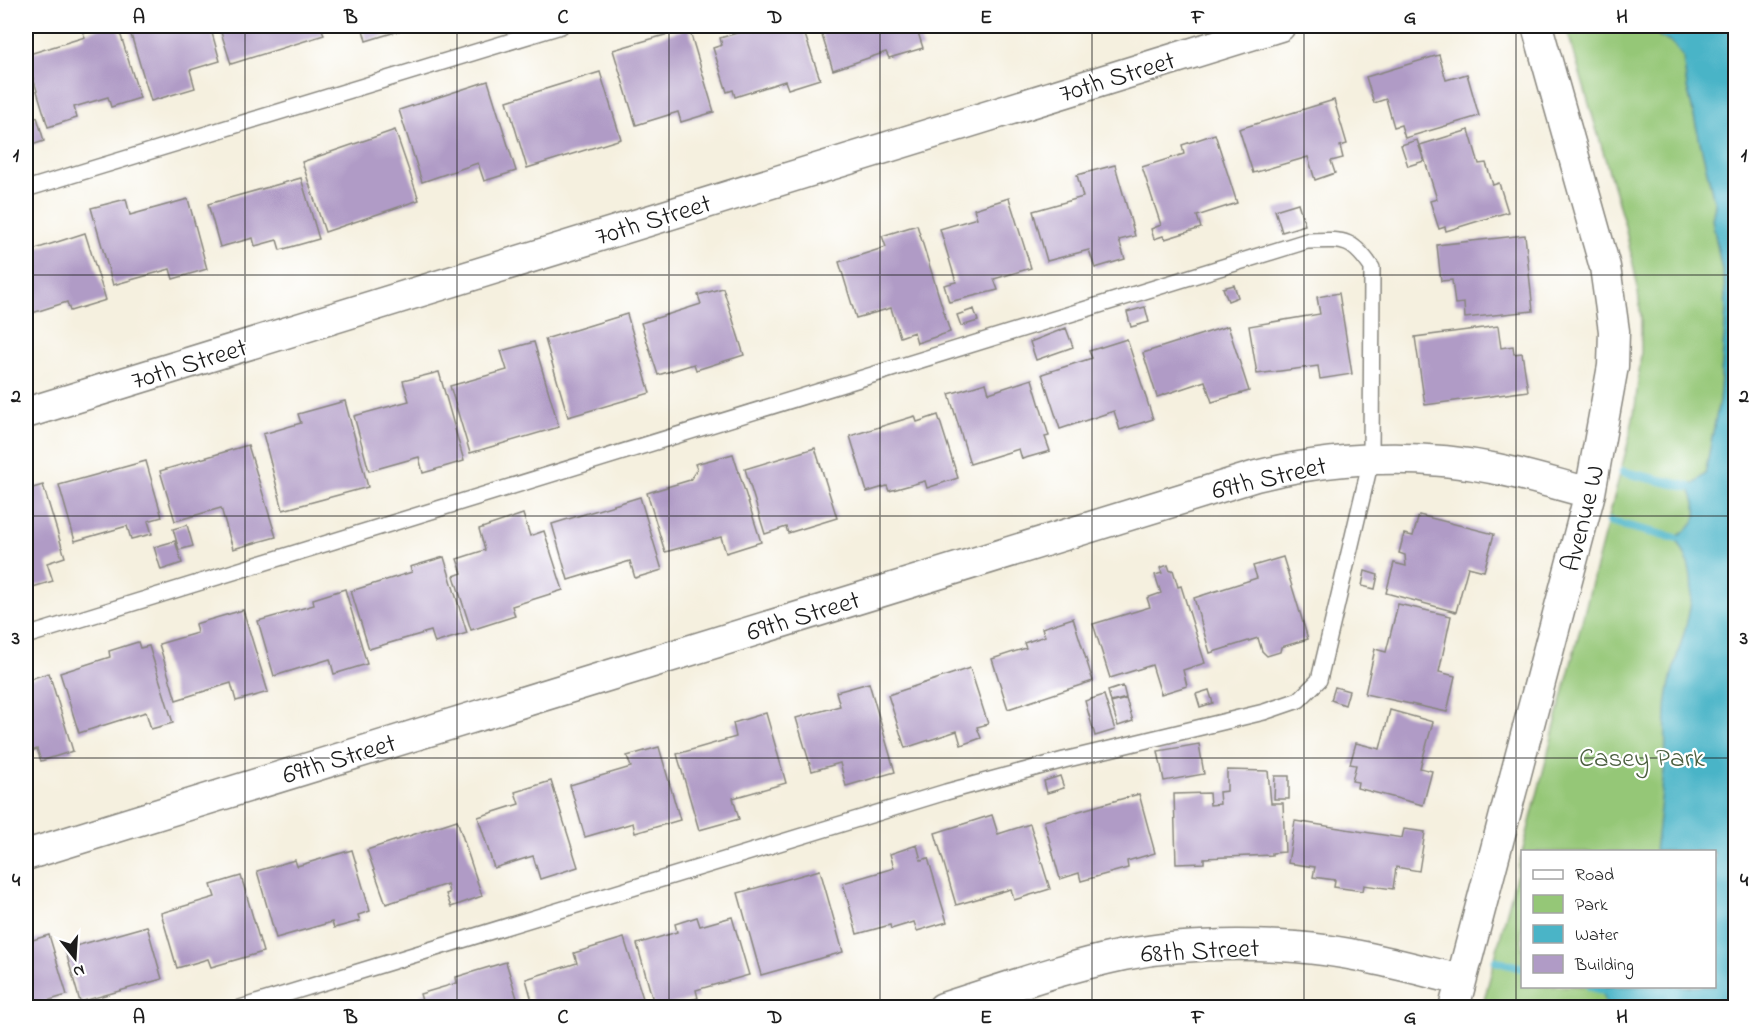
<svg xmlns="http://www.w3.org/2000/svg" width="1761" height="1033" viewBox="0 0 1761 1033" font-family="'Indie Flower',sans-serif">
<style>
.green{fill:#95c777;stroke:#58724a;stroke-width:1.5;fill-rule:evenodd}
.water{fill:#4ab4c7;stroke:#336872;stroke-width:1.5}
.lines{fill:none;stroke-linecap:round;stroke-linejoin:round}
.stream{stroke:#4ab4c7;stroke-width:9}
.building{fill:#b09bc6}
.service-casing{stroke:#88867e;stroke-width:18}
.minor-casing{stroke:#88867e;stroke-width:33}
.service{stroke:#fff;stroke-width:15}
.minor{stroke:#fff;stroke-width:30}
.grid{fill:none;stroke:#1c1c1c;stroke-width:1.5;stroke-opacity:0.55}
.labels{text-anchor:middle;stroke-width:4.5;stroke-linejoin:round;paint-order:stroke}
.street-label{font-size:27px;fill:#1c1c1c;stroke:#fff}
.park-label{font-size:27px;fill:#4c6040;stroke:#fff}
.neatline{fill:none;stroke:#1c1c1c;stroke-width:2}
.grid-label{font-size:20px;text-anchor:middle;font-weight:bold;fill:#1c1c1c}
</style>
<rect width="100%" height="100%" fill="#fff"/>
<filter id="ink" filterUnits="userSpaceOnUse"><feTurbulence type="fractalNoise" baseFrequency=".0167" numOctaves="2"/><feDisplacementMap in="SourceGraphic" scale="12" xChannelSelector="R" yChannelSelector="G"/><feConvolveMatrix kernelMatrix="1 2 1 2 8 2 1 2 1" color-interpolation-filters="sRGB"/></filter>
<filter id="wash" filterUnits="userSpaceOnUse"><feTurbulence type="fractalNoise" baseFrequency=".008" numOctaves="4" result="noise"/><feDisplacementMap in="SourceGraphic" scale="24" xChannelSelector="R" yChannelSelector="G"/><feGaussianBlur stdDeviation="1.35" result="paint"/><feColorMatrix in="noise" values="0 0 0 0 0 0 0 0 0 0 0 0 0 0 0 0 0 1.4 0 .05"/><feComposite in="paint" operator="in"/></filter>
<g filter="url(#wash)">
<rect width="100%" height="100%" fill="#f5f0df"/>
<!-- green -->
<path class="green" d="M1566,26H1735V1007L1482,1008L1629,439L1635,408L1641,354V317L1637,283L1625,226ZM1522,852H1714V986H1522Z"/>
<!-- water -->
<path class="water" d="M1649,26H1735V1007H1607L1602,990L1607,986H1714V852L1655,851C1659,821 1662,790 1665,760C1667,740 1664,720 1667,700C1673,645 1714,590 1675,538C1700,523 1701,513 1689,487L1705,474L1719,401L1726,309L1724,281L1712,219L1715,205L1687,87L1683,57L1673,44L1660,37Z"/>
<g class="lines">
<!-- stream -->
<path class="stream" d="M1623,472L1689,487
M1610,522L1675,538
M1496,961L1522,968
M1590,986L1602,990"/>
</g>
<g id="blocks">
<!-- building -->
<path class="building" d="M108,26H118L140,98L111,107L108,97L74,107L77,118L48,127L26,55L85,37L83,33Z
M139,26H210L220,61L190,70L195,88L151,101L129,28Z
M219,26H321L324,35L231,64Z
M362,26H415L366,41Z
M760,26H802L820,79L788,89L785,81L735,97L733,90L727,92L713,48L722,45L720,38Z
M819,26H916L923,48L889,58L886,52L833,70Z
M689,28L714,112L681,122L678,112L636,125L613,50Z
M1439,55L1446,80L1467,74L1479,116L1405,138L1401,125L1394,127L1386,99L1374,103L1366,77Z
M600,72L621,139L527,168L507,101Z
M488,81L516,171L484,181L478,163L422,182L399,110Z
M26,99L32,119L37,117L44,141L26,147Z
M1334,100L1347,144L1340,146L1343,158L1331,161L1335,173L1315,180L1308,157L1253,173L1239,129Z
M395,130L419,200L325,232L302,162Z
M1469,130L1479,164L1486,163L1493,185L1499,183L1508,212L1446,231L1445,227L1439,229L1430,201L1437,199L1420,145Z
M1215,134L1237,203L1197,216L1201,228L1165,239L1163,236L1154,239L1151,229L1161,225L1142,167L1184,154L1182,145Z
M1417,140L1424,161L1408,166L1401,145Z
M1115,165L1135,236L1119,240L1125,259L1095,268L1089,250L1047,261L1033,211L1083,197L1077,175Z
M301,178L319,239L280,250L277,240L255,246L253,238L220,247L208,204Z
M1009,198L1031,268L994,279L998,290L949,302L944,285L956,282L940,229L977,218L974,209Z
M126,199L130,215L188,199L207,269L173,279L170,269L113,285L91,208Z
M1298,203L1305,225L1282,232L1275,210Z
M917,225L950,332L917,343L914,332L900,337L891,308L856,318L839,262L886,247L882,236Z
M85,233L106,300L70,311L67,302L26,315V252Z
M1525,235L1533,311L1465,318L1464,303L1455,304L1452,280L1441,281L1437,245Z
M1234,285L1238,297L1228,301L1223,288Z
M723,288L744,355L696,370L694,364L658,375L641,323L701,304L698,295Z
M1339,293L1352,374L1320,379L1318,366L1257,374L1249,326L1320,314L1317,297Z
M1145,307L1149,322L1131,327L1127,312Z
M974,309L978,321L961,326L957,315Z
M627,314L650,393L568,417L545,339Z
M1228,326L1249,391L1212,402L1205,381L1157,397L1143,353Z
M1498,326L1501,348L1513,346L1514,354L1522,353L1528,391L1425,405L1415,337Z
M1066,328L1073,347L1036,360L1030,342Z
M1127,339L1153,419L1120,430L1114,411L1060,429L1042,374L1092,358L1089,351Z
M534,342L559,427L470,453L450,386L507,370L501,351Z
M439,372L464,461L423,473L419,457L369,471L354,416L409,401L403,381Z
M1032,379L1049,436L1045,437L1050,451L1022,459L1019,449L970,464L949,394L986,383L989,393Z
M345,401L368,487L283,510L263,434L301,423L298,414Z
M938,415L958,478L927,488L925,481L889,491L887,486L867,492L850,436L915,416L917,422Z
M248,445L276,537L233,549L221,508L175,521L160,471Z
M815,448L837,518L788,533L786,527L765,534L745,469Z
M733,454L761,542L726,553L721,537L665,552L647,493L690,480L697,469L695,464Z
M146,461L162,517L148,521L152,534L131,539L127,526L75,541L59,485Z
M43,485L65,557L47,563L53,581L26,589V490Z
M640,497L662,570L635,578L630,561L568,580L552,524Z
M523,514L530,536L544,531L563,590L512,606L515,616L471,630L454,576L462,573L457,559L485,550L479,529Z
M1419,515L1494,534L1484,571L1468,567L1456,612L1386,593L1394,563L1406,566L1405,555L1399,553L1404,534L1413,536Z
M187,525L193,546L179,550L173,529Z
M175,541L182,563L161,570L154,547Z
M444,557L467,633L435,643L431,631L369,649L351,591L412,572L410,567Z
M1283,557L1308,639L1281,647L1280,652L1267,656L1262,651L1258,638L1210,653L1194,598L1257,578L1253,566Z
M1168,565L1170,571L1173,570L1178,587L1181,586L1205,663L1183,670L1187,686L1161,694L1152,665L1110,678L1093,624L1150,607L1147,598L1161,593L1155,575L1162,573L1160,568Z
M1365,571L1378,575L1375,589L1362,586Z
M345,589L367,664L334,674L330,659L274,676L258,621L314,605L313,599Z
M1398,604L1451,616L1439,672L1455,676L1447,712L1365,694L1375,649L1386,652Z
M243,610L268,692L236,701L231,683L176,700L159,644L197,633L195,624Z
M1073,618L1093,681L1008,709L992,659L1026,648L1024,643L1045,636L1042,628Z
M138,642L140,648L149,646L173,723L151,729L146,712L79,733L60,673L110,657L109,651Z
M970,668L988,724L977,727L981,738L961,745L957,731L905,748L888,695Z
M49,673L73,751L41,761L37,749L26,753V680Z
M869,683L895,772L846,786L840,763L812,771L796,718L840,706L836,692Z
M1123,686L1126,698L1111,702L1108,691Z
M1335,687L1349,691L1345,705L1331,700Z
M1209,690L1213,703L1200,707L1196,694Z
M1104,695L1115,730L1095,736L1085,701Z
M1126,699L1133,721L1118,726L1111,703Z
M1390,710L1433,722L1420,768L1432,771L1423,805L1357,788L1358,782L1352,781L1356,765L1350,764L1356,743L1380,749Z
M766,713L786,783L733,798L739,819L699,830L677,754L736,737L733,723Z
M1199,744L1204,774L1164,781L1158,751Z
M659,747L680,820L635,833L633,823L585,837L570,785L631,767L627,756Z
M1227,770L1268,771L1271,803H1283L1285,852L1272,853V855L1204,858V863L1176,864L1174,794L1209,793L1210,805L1220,804L1219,792L1227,791Z
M1060,776L1064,788L1047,793L1044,781Z
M1275,776H1289V799H1274Z
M551,781L578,867L540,879L533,856L494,868L478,817L519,804L515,792Z
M1139,794L1155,853L1127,861L1128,868L1081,881L1079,873L1060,879L1044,821Z
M992,815L998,834L1030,824L1050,889L1014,900L1011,889L956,905L935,833Z
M457,820L482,896L451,907L446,894L449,893L447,884L386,904L367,850Z
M1295,821L1402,838L1404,829L1425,832L1419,871L1396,867L1393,889L1364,885L1363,891L1334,887L1335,880L1313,877L1315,867L1288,863Z
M917,845L921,860L928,858L947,922L917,931L914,922L891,929L890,925L857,934L843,883L894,868L890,854Z
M352,850L370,911L358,915L360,921L334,928L332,922L276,938L257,871L295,860L297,866Z
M820,870L843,952L761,975L738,893Z
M241,876L263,952L211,967L208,959L177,968L161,913L215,897L211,885Z
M697,917L700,926L732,917L749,975L696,990L698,998L655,1008L637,944L677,932L675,924Z
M147,926L162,979L80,1002L65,949Z
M49,935L67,995L40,1003L41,1008H26V942Z
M624,938L646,1008H534L526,979L577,963L574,953Z
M506,962L520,1008H424L420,994L457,983L456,977Z"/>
</g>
</g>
<g filter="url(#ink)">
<use href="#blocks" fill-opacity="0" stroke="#88867e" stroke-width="1.5"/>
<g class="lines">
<defs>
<path id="service" d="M26,189L561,26
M26,636L1307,241C1343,240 1351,237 1372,268L1371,460L1319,680L1299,700L1264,712L1064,760L946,792L240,1008"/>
<path id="minor" d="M26,413L1280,26
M26,855L1256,476C1334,457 1417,453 1497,469C1528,475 1559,485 1590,493
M943,1008C1003,989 1062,968 1123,955C1179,944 1238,943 1296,947C1352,951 1407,967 1461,980
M1454,1008L1590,493L1613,366L1614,331L1605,267L1537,26"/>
</defs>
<!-- service casing -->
<use href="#service" class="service-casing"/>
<!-- minor casing -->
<use href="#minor" class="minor-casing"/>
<!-- service -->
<use href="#service" class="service"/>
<!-- minor -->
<use href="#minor" class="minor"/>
</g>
</g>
<!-- grid -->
<path class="grid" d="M245,26V1008M457,26V1008M669,26V1008M880,26V1008M1092,26V1008M1304,26V1008M1516,26V1008M26,275H1736M26,516H1736M26,758H1736"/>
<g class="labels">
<!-- street labels -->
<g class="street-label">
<text transform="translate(1117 76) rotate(-17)" y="9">70th Street</text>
<text transform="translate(653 219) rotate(-17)" y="9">70th Street</text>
<text transform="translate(189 363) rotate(-17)" y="9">70th Street</text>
<text transform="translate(1269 477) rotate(-13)" y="9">69th Street</text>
<text transform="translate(1582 518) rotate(-76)" y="9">Avenue W</text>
<text transform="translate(803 615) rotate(-17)" y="9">69th Street</text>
<text transform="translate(339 758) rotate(-17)" y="9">69th Street</text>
<text transform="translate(1200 950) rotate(-3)" y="9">68th Street</text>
</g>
<!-- park labels -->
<g class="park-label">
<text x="1642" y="766">Casey Park</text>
</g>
</g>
<!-- margin -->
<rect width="1761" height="1033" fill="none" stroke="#fff" stroke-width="66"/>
<!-- legend -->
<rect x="1521" y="850" width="195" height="138" fill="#ffffff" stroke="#a4a4a4" stroke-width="1.5"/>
<rect x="1533" y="870" width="30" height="9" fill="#ffffff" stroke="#a4a4a4" stroke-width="1.5"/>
<text x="1575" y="880" font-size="18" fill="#1c1c1c">Road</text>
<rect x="1533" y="895" width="30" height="18" fill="#95c777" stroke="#a4a4a4" stroke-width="1.5"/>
<text x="1575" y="910" font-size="18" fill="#1c1c1c">Park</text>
<rect x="1533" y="925" width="30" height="18" fill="#4ab4c7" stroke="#a4a4a4" stroke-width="1.5"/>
<text x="1575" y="940" font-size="18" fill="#1c1c1c">Water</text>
<rect x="1533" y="955" width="30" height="18" fill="#b09bc6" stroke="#a4a4a4" stroke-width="1.5"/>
<text x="1575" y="970" font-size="18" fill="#1c1c1c">Building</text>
<!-- north arrow -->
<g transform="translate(75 958) rotate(163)" stroke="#ffffff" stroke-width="4.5" paint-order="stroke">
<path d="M0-4.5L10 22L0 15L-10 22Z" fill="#1c1c1c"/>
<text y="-9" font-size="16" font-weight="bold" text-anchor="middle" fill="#1c1c1c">N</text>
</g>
<rect x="33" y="33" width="1695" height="967" class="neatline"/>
<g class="grid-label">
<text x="139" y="23">A</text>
<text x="351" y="23">B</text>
<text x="563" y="23">C</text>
<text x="775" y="23">D</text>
<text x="986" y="23">E</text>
<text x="1198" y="23">F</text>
<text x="1410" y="23">G</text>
<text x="1622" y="23">H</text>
<text x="16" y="161">1</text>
<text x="1744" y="161">1</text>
<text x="16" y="402">2</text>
<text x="1744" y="402">2</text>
<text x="16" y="644">3</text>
<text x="1744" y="644">3</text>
<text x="16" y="886">4</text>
<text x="1744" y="886">4</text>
<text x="139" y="1023">A</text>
<text x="351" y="1023">B</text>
<text x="563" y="1023">C</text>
<text x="775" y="1023">D</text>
<text x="986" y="1023">E</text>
<text x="1198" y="1023">F</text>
<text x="1410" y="1023">G</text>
<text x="1622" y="1023">H</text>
</g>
</svg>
